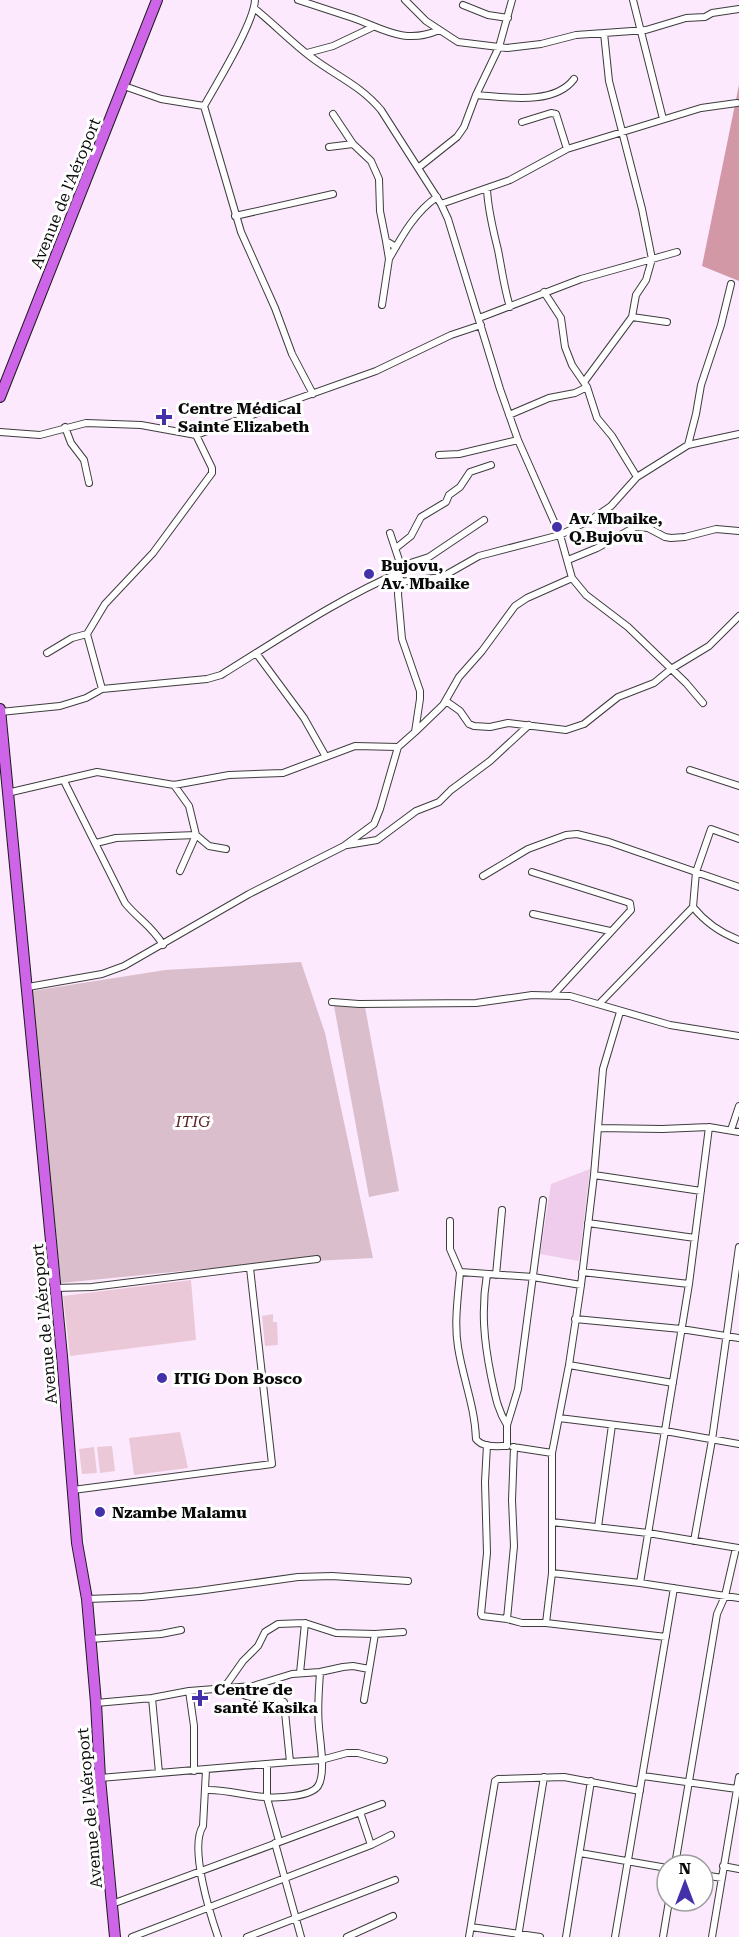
<svg xmlns="http://www.w3.org/2000/svg" width="739" height="1937" viewBox="0 0 739 1937" font-family="'Roboto Serif',serif">
<style>
.farmland{fill:#efcceb}
.forest{fill:#d298a6}
.cemetery{fill:#dbbecb}
.pitch{fill:#ebc8d7}
.lines{fill:none;stroke-linecap:round;stroke-linejoin:round}
.minor-casing{stroke:#3d3d3d;stroke-width:8}
.trunk-casing{stroke:#1b1b1b;stroke-width:12}
.minor{stroke:#fff;stroke-width:6}
.trunk{stroke:#ce65e8;stroke-width:10}
.poi-dot{fill:#4431aa;stroke:#fff;stroke-width:2}
.labels{text-anchor:middle;stroke-width:6;stroke-linejoin:round;paint-order:stroke}
.street-label{font-size:16px;fill:#0a0a0a;stroke:#fff}
.poi-label{font-size:16px;font-weight:bold;fill:#0a0a0a;stroke:#fff;text-anchor:start}
.park-label{font-size:16px;font-style:italic;fill:#5a2222;stroke:#fff}
</style>
<rect width="100%" height="100%" fill="#fde9fd"/>
<!-- farmland -->
<path class="farmland" d="M590,1169L579,1261L540,1254L551,1184Z"/>
<!-- forest -->
<path class="forest" d="M739,85V281L702,266Z"/>
<!-- cemetery -->
<path class="cemetery" d="M301,962L325,1033L373,1258L254,1264L61,1283L32,991L165,970Z
M334,1006L365,1007L399,1191L369,1197Z"/>
<!-- pitch -->
<path class="pitch" d="M191,1280L196,1340L70,1356L63,1296Z
M273,1314V1322H277L278,1345L265,1346L262,1316Z
M180,1432L188,1468L134,1475L129,1438Z
M112,1446L115,1471L100,1473L97,1447Z
M94,1447L97,1473L82,1474L79,1449Z"/>
<g class="lines">
<defs>
<path id="minor" d="M255,0C254,23 217,83 204,106L241,232L275,308L292,354L313,394
M298,0C316,6 335,12 353,18C384,29 405,45 439,30
M405,0L426,21L458,42L507,48L541,44L576,35L646,30L686,18L705,17L712,13L739,9
M633,0L663,119
M463,5L488,15L508,18
M254,8C274,24 291,42 311,57C336,76 360,85 381,110L441,204L448,219L500,389L518,440L560,535L572,578L586,595L628,627L686,683L703,703
M307,53L333,46L373,27
M124,86L161,99L204,106
M476,95C505,97 554,106 574,79
M333,114L353,144L371,161L379,179L380,211L386,241
M522,122L551,113L556,114L567,149
M329,147L353,144
M418,168L457,137L464,127L476,95L499,47L512,0
M487,189C488,211 493,229 498,250C502,270 504,288 510,307
M441,204L510,180L567,149L701,108L737,103
M235,216L333,194
M396,247L386,241L389,259C402,236 415,212 437,197
M544,292L561,318L565,347L572,365L587,387L597,418L612,436L637,477
M382,305L389,259
M632,317L667,322
M479,318L581,279L677,252
M584,382L632,317L636,295L646,280L652,259L642,209L609,81L604,33
M509,415L549,398L575,393L587,387
M65,427L71,443L84,460L89,483
M0,432L40,435L86,423L141,425L196,435L376,371L451,335L481,325
M688,445L696,414L701,385L721,325L731,284
M439,455L459,454L518,440
M396,548L411,536L421,517L446,502L449,495L460,487L470,472L491,465
M568,560L597,548L635,527L648,528L665,537L671,538L685,537L716,529L739,531
M401,566L429,557L484,520
M400,582L442,577L479,556L560,535L592,519L611,506L637,477L688,445L739,434
M47,653L72,638L87,634
M256,653L304,718L326,757
M102,689L87,634L105,604L153,553L212,473V468L196,435
M446,701L460,711L469,724L474,726L490,727L508,723L566,730L584,724L618,697L654,683L671,669L709,646L739,616
M0,712L60,706L86,698L102,689L207,679L221,675C278,640 339,598 401,572
M415,732L443,705L459,677L482,651L515,606L527,598L572,578
M690,770L739,786
M64,781L125,903C139,920 152,926 163,945
M174,785L189,806L196,835L180,871
M7,793L97,772L174,785L229,775L283,773L355,746L398,747
M96,843L116,838L196,835L209,846L226,849
M347,845L377,840L416,811L439,802L451,790L490,761L529,725
M532,872L630,903L631,910L553,995
M483,876L528,849L566,835L577,834L609,842L739,887
M693,907C705,922 721,933 739,940
M533,914L610,931
M28,987L102,974L124,966L249,894L344,846L374,824L380,809L398,747L415,732L420,699V691L402,639L398,594L401,566L390,533
M332,1002L359,1004L476,1003L532,995L570,996L670,1025L739,1036
M599,1004L693,907L696,872L711,829L739,839
M598,1128L662,1129L709,1127L739,1132
M731,1130L739,1106
M594,1175L701,1191
M450,1221V1249L460,1272L533,1277L581,1285
M588,1223L695,1238
M460,1272C458,1297 454,1323 458,1347C463,1379 475,1407 476,1439C483,1448 496,1446 507,1446V1425L518,1389L543,1200
M582,1272L689,1284
M487,1274C481,1310 484,1341 491,1376C495,1394 497,1409 507,1425
M496,1275L502,1210
M55,1288L92,1287L317,1259
M575,1319L681,1329L739,1338
M569,1365L673,1383
M559,1418L665,1431L739,1444
M487,1445L485,1482L487,1553L481,1614L482,1616L507,1619
M513,1447L552,1453
M514,1447L512,1500L514,1546L507,1619L522,1623H546L666,1637
M73,1490L272,1464L250,1268
M552,1522L648,1533L738,1548
M598,1527L612,1425
M694,1541L712,1440L739,1247
M552,1573L640,1583L739,1598
M640,1583L689,1284L709,1127
M87,1599L142,1597L198,1591L298,1577L332,1576L408,1581
M546,1623L552,1573V1453L569,1365L581,1285L594,1175L603,1069L620,1012
M90,1639L161,1634L181,1630
M300,1673L305,1623
M224,1688L243,1661L258,1646L265,1632L278,1624L305,1623L336,1633L375,1634L403,1632
M189,1691L194,1726V1771
M152,1698L159,1773
M364,1700L375,1634
M96,1703L152,1698L189,1691L253,1686L292,1674L320,1672L343,1667L353,1666L369,1669
M290,1762L321,1760L347,1753H358L384,1760
M267,1766V1798L279,1841
M206,1770L203,1826C189,1847 210,1914 218,1937
M643,1776L737,1789
M100,1778L290,1762L284,1702C272,1693 255,1702 242,1694L240,1687
M206,1790C226,1789 245,1796 265,1797C277,1798 311,1797 318,1786C326,1774 320,1741 319,1727C317,1709 319,1690 320,1672
M360,1812L371,1845
M275,1843L301,1937
M580,1853L667,1868
M675,1865L717,1614L725,1596L736,1548
M723,1866L739,1869
M703,1875L722,1878
M112,1904L382,1804
M471,1927L540,1937
M132,1937L371,1845L391,1835
M247,1937L395,1880
M347,1937L393,1916
M469,1937L495,1781L498,1779L564,1777L640,1791
M518,1937L544,1777
M566,1937L591,1781
M615,1937L674,1588
M663,1937L669,1901
M712,1937L739,1777"/>
<path id="trunk" d="M0,397L157,0
M0,709L62,1356L77,1543L87,1599L96,1703L100,1778L115,1937"/>
</defs>
<!-- minor casing -->
<use href="#minor" class="minor-casing"/>
<!-- trunk casing -->
<use href="#trunk" class="trunk-casing"/>
<!-- minor -->
<use href="#minor" class="minor"/>
<!-- trunk -->
<use href="#trunk" class="trunk"/>
</g>
<!-- markers -->
<g class="poi-dot">
<path d="M161 408h6v6h6v6h-6v6h-6v-6h-6v-6h6z"/>
<circle cx="557" cy="527" r="6"/>
<circle cx="369" cy="574" r="6"/>
<circle cx="162" cy="1378" r="6"/>
<circle cx="100" cy="1512" r="6"/>
<path d="M197 1689h6v6h6v6h-6v6h-6v-6h-6v-6h6z"/>
</g>
<g class="labels">
<!-- street labels -->
<g class="street-label">
<text transform="translate(65 193) rotate(-68)" y="6">Avenue de l'Aéroport</text>
<text transform="translate(44 1324) rotate(-95)" y="6">Avenue de l'Aéroport</text>
<text transform="translate(89 1808) rotate(-95)" y="6">Avenue de l'Aéroport</text>
</g>
<!-- poi labels -->
<g class="poi-label">
<text x="178" y="414">Centre Médical<tspan x="178" dy="18">Sainte Elizabeth</tspan></text>
<text x="569" y="524">Av. Mbaike,<tspan x="569" dy="18">Q.Bujovu</tspan></text>
<text x="381" y="571">Bujovu,<tspan x="381" dy="18">Av. Mbaike</tspan></text>
<text x="174" y="1384">ITIG Don Bosco</text>
<text x="112" y="1518">Nzambe Malamu</text>
<text x="214" y="1695">Centre de<tspan x="214" dy="18">santé Kasika</tspan></text>
</g>
<!-- park labels -->
<g class="park-label">
<text x="193" y="1127">ITIG</text>
</g>
</g>
<!-- north arrow -->
<g transform="translate(685 1883)"><circle r="28" fill="#ffffff" stroke="#9d9d9d" stroke-width="1.5"/>
<path d="M0-4.5L10 22L0 15L-10 22Z" fill="#4431aa"/>
<text y="-9" font-size="16" font-weight="bold" text-anchor="middle" fill="#0a0a0a">N</text>
</g>
</svg>
